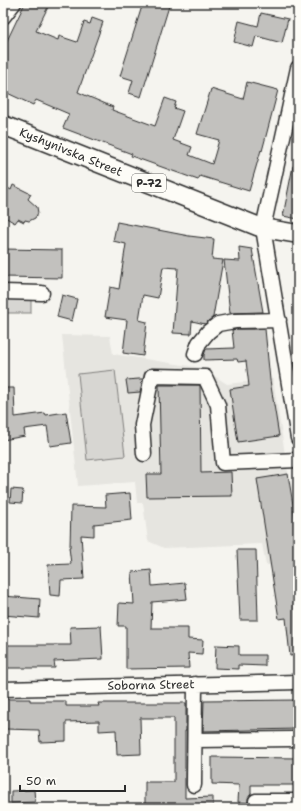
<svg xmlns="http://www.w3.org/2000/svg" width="301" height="811" viewBox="0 0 301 811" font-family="'Shantell Sans',sans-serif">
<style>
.built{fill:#e6e5e0}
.green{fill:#d7d6d2;stroke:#81807e}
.building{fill:#c2c1be;stroke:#2b2b2b}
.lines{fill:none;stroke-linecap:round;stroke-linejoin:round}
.minor-casing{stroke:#2b2b2b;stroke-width:17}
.major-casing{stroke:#2b2b2b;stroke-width:21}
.minor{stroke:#fdfcf7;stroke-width:14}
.major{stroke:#fdfcf7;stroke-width:18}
.labels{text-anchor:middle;stroke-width:3.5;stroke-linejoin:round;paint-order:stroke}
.shield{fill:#fdfcf7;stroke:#6a6a68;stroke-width:1}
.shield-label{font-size:11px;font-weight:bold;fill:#2b2b2b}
.street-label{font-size:12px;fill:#2b2b2b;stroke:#fdfcf7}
</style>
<rect width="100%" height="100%" fill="#f5f4ef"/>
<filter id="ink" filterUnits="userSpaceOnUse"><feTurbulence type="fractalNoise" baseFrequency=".025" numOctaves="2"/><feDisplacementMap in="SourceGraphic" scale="8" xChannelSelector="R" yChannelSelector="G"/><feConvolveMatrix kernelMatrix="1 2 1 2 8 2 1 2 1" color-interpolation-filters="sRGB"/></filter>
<g filter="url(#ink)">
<!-- built -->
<path class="built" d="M62,335L110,336L113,354L202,368L227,384L273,379L298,535L270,565H266L262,544L164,548L148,541L143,503H137L135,482L78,486Z"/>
<!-- green -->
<path class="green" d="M4,299H31V313H4Z
M115,370L125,456L87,460L78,374Z"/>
<!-- building -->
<path class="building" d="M25,3H50L36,31L58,40L59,36L77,42L84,22L90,24L92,18L103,22L78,92L87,96L113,107L112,110L155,126L165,98L176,102L174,108L183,111L173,140L192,147L189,155L212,164L219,140L197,134L211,89L243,99L247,82L278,90L266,136L262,151L261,150L249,191L200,176L198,180L131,156L132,154L63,128L69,114L36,100L33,105L3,91V49Z
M143,3H170L141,97L129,93L133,80L120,76Z
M261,13L288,19L282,43L256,36L253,47L234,42L239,21L258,26Z
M293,166L298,167V219L283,216Z
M3,185L11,190L13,185L31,194L28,199L37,207L38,213L35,218L29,221L25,220L24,222L18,219L15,223L3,216Z
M117,222L189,236L214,239L212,259L223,260L213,317L205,324L192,321L191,334L173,333L178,268L163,267L158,298L143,295L139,320L147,322L143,356L123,353L127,320L105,317L110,287L119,289L126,244L113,241Z
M239,247L252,249L263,312L230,313L224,260L240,261Z
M3,249L62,250V278L3,277Z
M62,295L77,299L72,321L57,317Z
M236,329H265L270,380L279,436L238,442L230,389L249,386L246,361L238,362L237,359L204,360V355L206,349L234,348L232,330Z
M139,379H143L140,392L128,393L126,380Z
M159,385H200L201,473L231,472L232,496L147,497L146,474H161Z
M3,388H14L15,417L45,413L46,415L66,412L71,443L50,446L47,426L24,429L25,436L3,440Z
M288,474L298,535V655L290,656L286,618L279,619L257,479Z
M11,489L23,490L22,503L10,502Z
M130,493L132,520L94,524V536L81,535L84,579L61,580L60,596L50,595L48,565L71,564L69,547H70L71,506L106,507L105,495Z
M237,550H256L258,620H240Z
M151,570L152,586L185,583L187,599L152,602L151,628H188V639L203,640L202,654L188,653L189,668L126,669V626H118L119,603L134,604L132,572Z
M3,596L40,599L39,618L3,615Z
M101,626L103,659L54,661L55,668H3V645H71L70,627Z
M216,645L239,646V655H265V666L238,665V669L215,668Z
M5,699H30V701H66V706H99L98,703H186V731H185V798L213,797V808H145V782H174V718H140L141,754L117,755L116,730L99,731V721L66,722V741L40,742L39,730L5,729Z
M298,700V729L203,731L204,701Z
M212,757L298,758V785H251V794L248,798V803L238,802L239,785L212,784Z
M34,790L35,802L11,803V791Z"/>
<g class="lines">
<defs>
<path id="minor" d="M3,17L14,3
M298,68L263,228L298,438
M3,292L42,293
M195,354L199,343L208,332L218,324L235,321L279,320
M144,454L142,425L152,376L205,377L218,405L223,463L298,460
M3,689L298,682
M195,740L293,739
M194,785L195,684
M257,808L256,801H298"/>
<path id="major" d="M3,125L257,226L263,228L298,234"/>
</defs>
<!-- minor casing -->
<use href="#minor" class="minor-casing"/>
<!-- major casing -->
<use href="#major" class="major-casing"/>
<!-- minor -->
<use href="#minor" class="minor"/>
<!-- major -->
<use href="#major" class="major"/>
</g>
</g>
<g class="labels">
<!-- shield labels -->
<rect class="shield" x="132" y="174" width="34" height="18" rx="3"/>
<g class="shield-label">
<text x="149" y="187">Р-72</text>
</g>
<!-- street labels -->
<g class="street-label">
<text transform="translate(71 152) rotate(22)" y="4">Kyshynivska Street</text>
<text transform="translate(151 685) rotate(-1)" y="4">Soborna Street</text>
</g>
</g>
<!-- margin -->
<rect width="301" height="811" fill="none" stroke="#fdfcf7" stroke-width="16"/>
<rect x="8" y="8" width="285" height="795" fill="none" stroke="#2b2b2b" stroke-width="1.5" filter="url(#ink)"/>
<!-- scale -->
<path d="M20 785v6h105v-6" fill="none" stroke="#2b2b2b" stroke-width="2"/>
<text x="26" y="785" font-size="12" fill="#2b2b2b" stroke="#fdfcf7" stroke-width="3" paint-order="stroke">50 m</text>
</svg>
